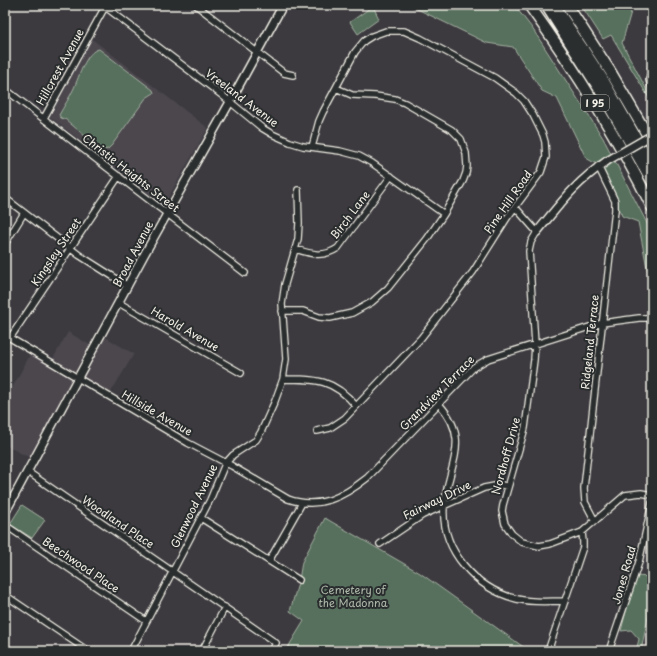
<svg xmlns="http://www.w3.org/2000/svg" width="657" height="656" viewBox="0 0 657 656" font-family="'Playpen Sans',sans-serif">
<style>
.built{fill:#4b464e}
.green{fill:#57705d;stroke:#a6b0a2}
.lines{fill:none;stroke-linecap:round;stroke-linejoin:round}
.minor-casing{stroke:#f4f1e8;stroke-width:8}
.tertiary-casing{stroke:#f4f1e8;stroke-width:10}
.motorway-casing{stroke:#f4f1e8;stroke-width:13}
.minor{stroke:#2a2d2e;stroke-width:5.5}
.tertiary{stroke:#2a2d2e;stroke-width:7}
.motorway{stroke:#2a2d2e;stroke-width:10}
.tertiary-bridge-casing{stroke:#f4f1e8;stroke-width:10;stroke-linecap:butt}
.tertiary-bridge{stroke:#2a2d2e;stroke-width:7}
.labels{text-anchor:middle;stroke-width:4;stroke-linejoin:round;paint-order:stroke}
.shield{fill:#2a2d2e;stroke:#b7b6b0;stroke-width:1}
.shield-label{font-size:10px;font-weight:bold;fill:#f4f1e8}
.street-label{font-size:11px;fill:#f4f1e8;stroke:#2a2d2e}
.park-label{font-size:11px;fill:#adb7a9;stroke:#2a2d2e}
</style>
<rect width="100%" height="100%" fill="#3c3a3f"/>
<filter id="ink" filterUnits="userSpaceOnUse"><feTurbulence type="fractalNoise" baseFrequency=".025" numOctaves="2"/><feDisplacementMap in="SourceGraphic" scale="8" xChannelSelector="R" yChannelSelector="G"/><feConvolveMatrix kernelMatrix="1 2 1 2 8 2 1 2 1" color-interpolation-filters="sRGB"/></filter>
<g filter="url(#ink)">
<!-- built -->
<path class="built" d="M92,39L208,128L164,205L50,117Z
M68,332L95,348L102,335L134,354L108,397L78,379L34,460L5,445V427L8,422L5,420V401L32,351L51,362Z"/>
<!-- green -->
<path class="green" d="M409,5H514L532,28L603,138L652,233V314L650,283L638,222L622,216L603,168L586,158L557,98L542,91L513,47L487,43Z
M581,5H633L622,43L652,100V103L611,35L603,39Z
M373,6L379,19L358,34L350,22Z
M99,49L153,90L154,93L146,98L112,145L108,149L104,150L85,136L65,119L61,118L59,115C64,106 70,97 74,88C79,77 86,51 99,49Z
M22,505L45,520L32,538L10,524Z
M325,518L420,573L529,651H290L287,649L304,621L290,611L299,580L302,562Z
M635,576L652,577V598L641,651H636L639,639L631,630L621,631Z"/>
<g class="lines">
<defs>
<path id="minor" d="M103,5L223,96L262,128L272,134L290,142L303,146L340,151L359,156L372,163L444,214
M196,5L284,73L293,75
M652,64L649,80L652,88
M5,89L161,209L245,273
M44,118L106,5
M312,147L319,121L323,112L355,52L364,41L372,36L386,31H404L420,38L495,78L516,93L524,101L533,115L543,135L545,142L546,157L541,172L507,218L473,272L421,338L345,418L330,428L317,431
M5,198L79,255L128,286
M515,207L537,232L531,242L529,251L535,344L534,360L525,428L503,505L502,511L505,524L512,534L522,542L539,546L550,544L582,532L625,495L641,493L652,495
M5,244L24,213
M295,249C311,254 323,258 338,248L391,176
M119,303L241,373
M282,311H303L319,317L330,318L352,313L372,302L388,288L427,239L444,214L463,181L466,173L467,166L466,153L461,139L452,130L405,103L395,99L375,96L352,95L336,88
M5,335L188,443L232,466L288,499C319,510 343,497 367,478L474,367L488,359L602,323L639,318H652
M10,338L119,176
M283,379C316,379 334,379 356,406
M439,404C473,441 447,466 444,507C441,550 476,589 517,599C533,603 549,601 565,601
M28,472L276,643L272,651
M201,518L299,580
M595,521L585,502L584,488L615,210V201L598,166
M5,525L146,621
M380,544L423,515L484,488L500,485L508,486
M269,561L302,503
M5,595L88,651
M131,651L210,500L225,464L233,455L256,440L261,432L275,401L283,379L286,359L282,304L285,284L298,239L299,223L298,190
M202,651L225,607
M548,651L583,547V542L582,532
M609,651L639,562L652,503"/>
<path id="tertiary" d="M537,232C560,204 576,182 607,161
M5,513L144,255L230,102L283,5"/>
<path id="motorway" d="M529,5C575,69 617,136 652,207
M546,5L600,90L652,181
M554,5L602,78L652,166
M567,5L610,71L652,143"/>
</defs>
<!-- minor casing -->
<use href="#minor" class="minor-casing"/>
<!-- tertiary casing -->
<use href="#tertiary" class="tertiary-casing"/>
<!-- motorway casing -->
<use href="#motorway" class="motorway-casing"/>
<!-- minor -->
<use href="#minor" class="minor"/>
<!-- tertiary -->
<use href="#tertiary" class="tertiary"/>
<!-- motorway -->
<use href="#motorway" class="motorway"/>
<defs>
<path id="tertiary-bridge" d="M607,161L652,135"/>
</defs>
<!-- tertiary-bridge casing -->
<use href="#tertiary-bridge" class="tertiary-bridge-casing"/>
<!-- tertiary-bridge -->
<use href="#tertiary-bridge" class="tertiary-bridge"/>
</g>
</g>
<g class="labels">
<!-- shield labels -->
<rect class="shield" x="581" y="95" width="28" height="16" rx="3"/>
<g class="shield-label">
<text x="595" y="107">I 95</text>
</g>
<!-- street labels -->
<g class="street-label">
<text transform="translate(60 67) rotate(-61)" y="4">Hillcrest Avenue</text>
<text transform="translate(242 98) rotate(37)" y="4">Vreeland Avenue</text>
<text transform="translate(131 173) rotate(38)" y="4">Christie Heights Street</text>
<text transform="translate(508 202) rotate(-55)" y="4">Pine Hill Road</text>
<text transform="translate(350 215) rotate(-53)" y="4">Birch Lane</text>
<text transform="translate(56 252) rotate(-56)" y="4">Kingsley Street</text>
<text transform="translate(133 254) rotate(-62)" y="4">Broad Avenue</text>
<text transform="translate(185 329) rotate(30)" y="4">Harold Avenue</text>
<text transform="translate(590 342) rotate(-84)" y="4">Ridgeland Terrace</text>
<text transform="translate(437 393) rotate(-45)" y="4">Grandview Terrace</text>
<text transform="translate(157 413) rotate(30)" y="4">Hillside Avenue</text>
<text transform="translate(506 456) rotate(-75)" y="4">Nordhoff Drive</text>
<text transform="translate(437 500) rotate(-26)" y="4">Fairway Drive</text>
<text transform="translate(194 506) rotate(-64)" y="4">Glenwood Avenue</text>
<text transform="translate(118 522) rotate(34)" y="4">Woodland Place</text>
<text transform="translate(81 565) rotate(34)" y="4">Beechwood Place</text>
<text transform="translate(624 575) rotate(-74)" y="4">Jones Road</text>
</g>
<!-- park labels -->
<g class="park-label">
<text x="353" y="594">Cemetery of<tspan x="353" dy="13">the Madonna</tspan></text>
</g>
</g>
<!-- margin -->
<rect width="657" height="656" fill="none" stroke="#2a2d2e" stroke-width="20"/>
<rect x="10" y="10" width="637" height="636" fill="none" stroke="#f4f1e8" stroke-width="1.5" filter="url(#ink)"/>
</svg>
